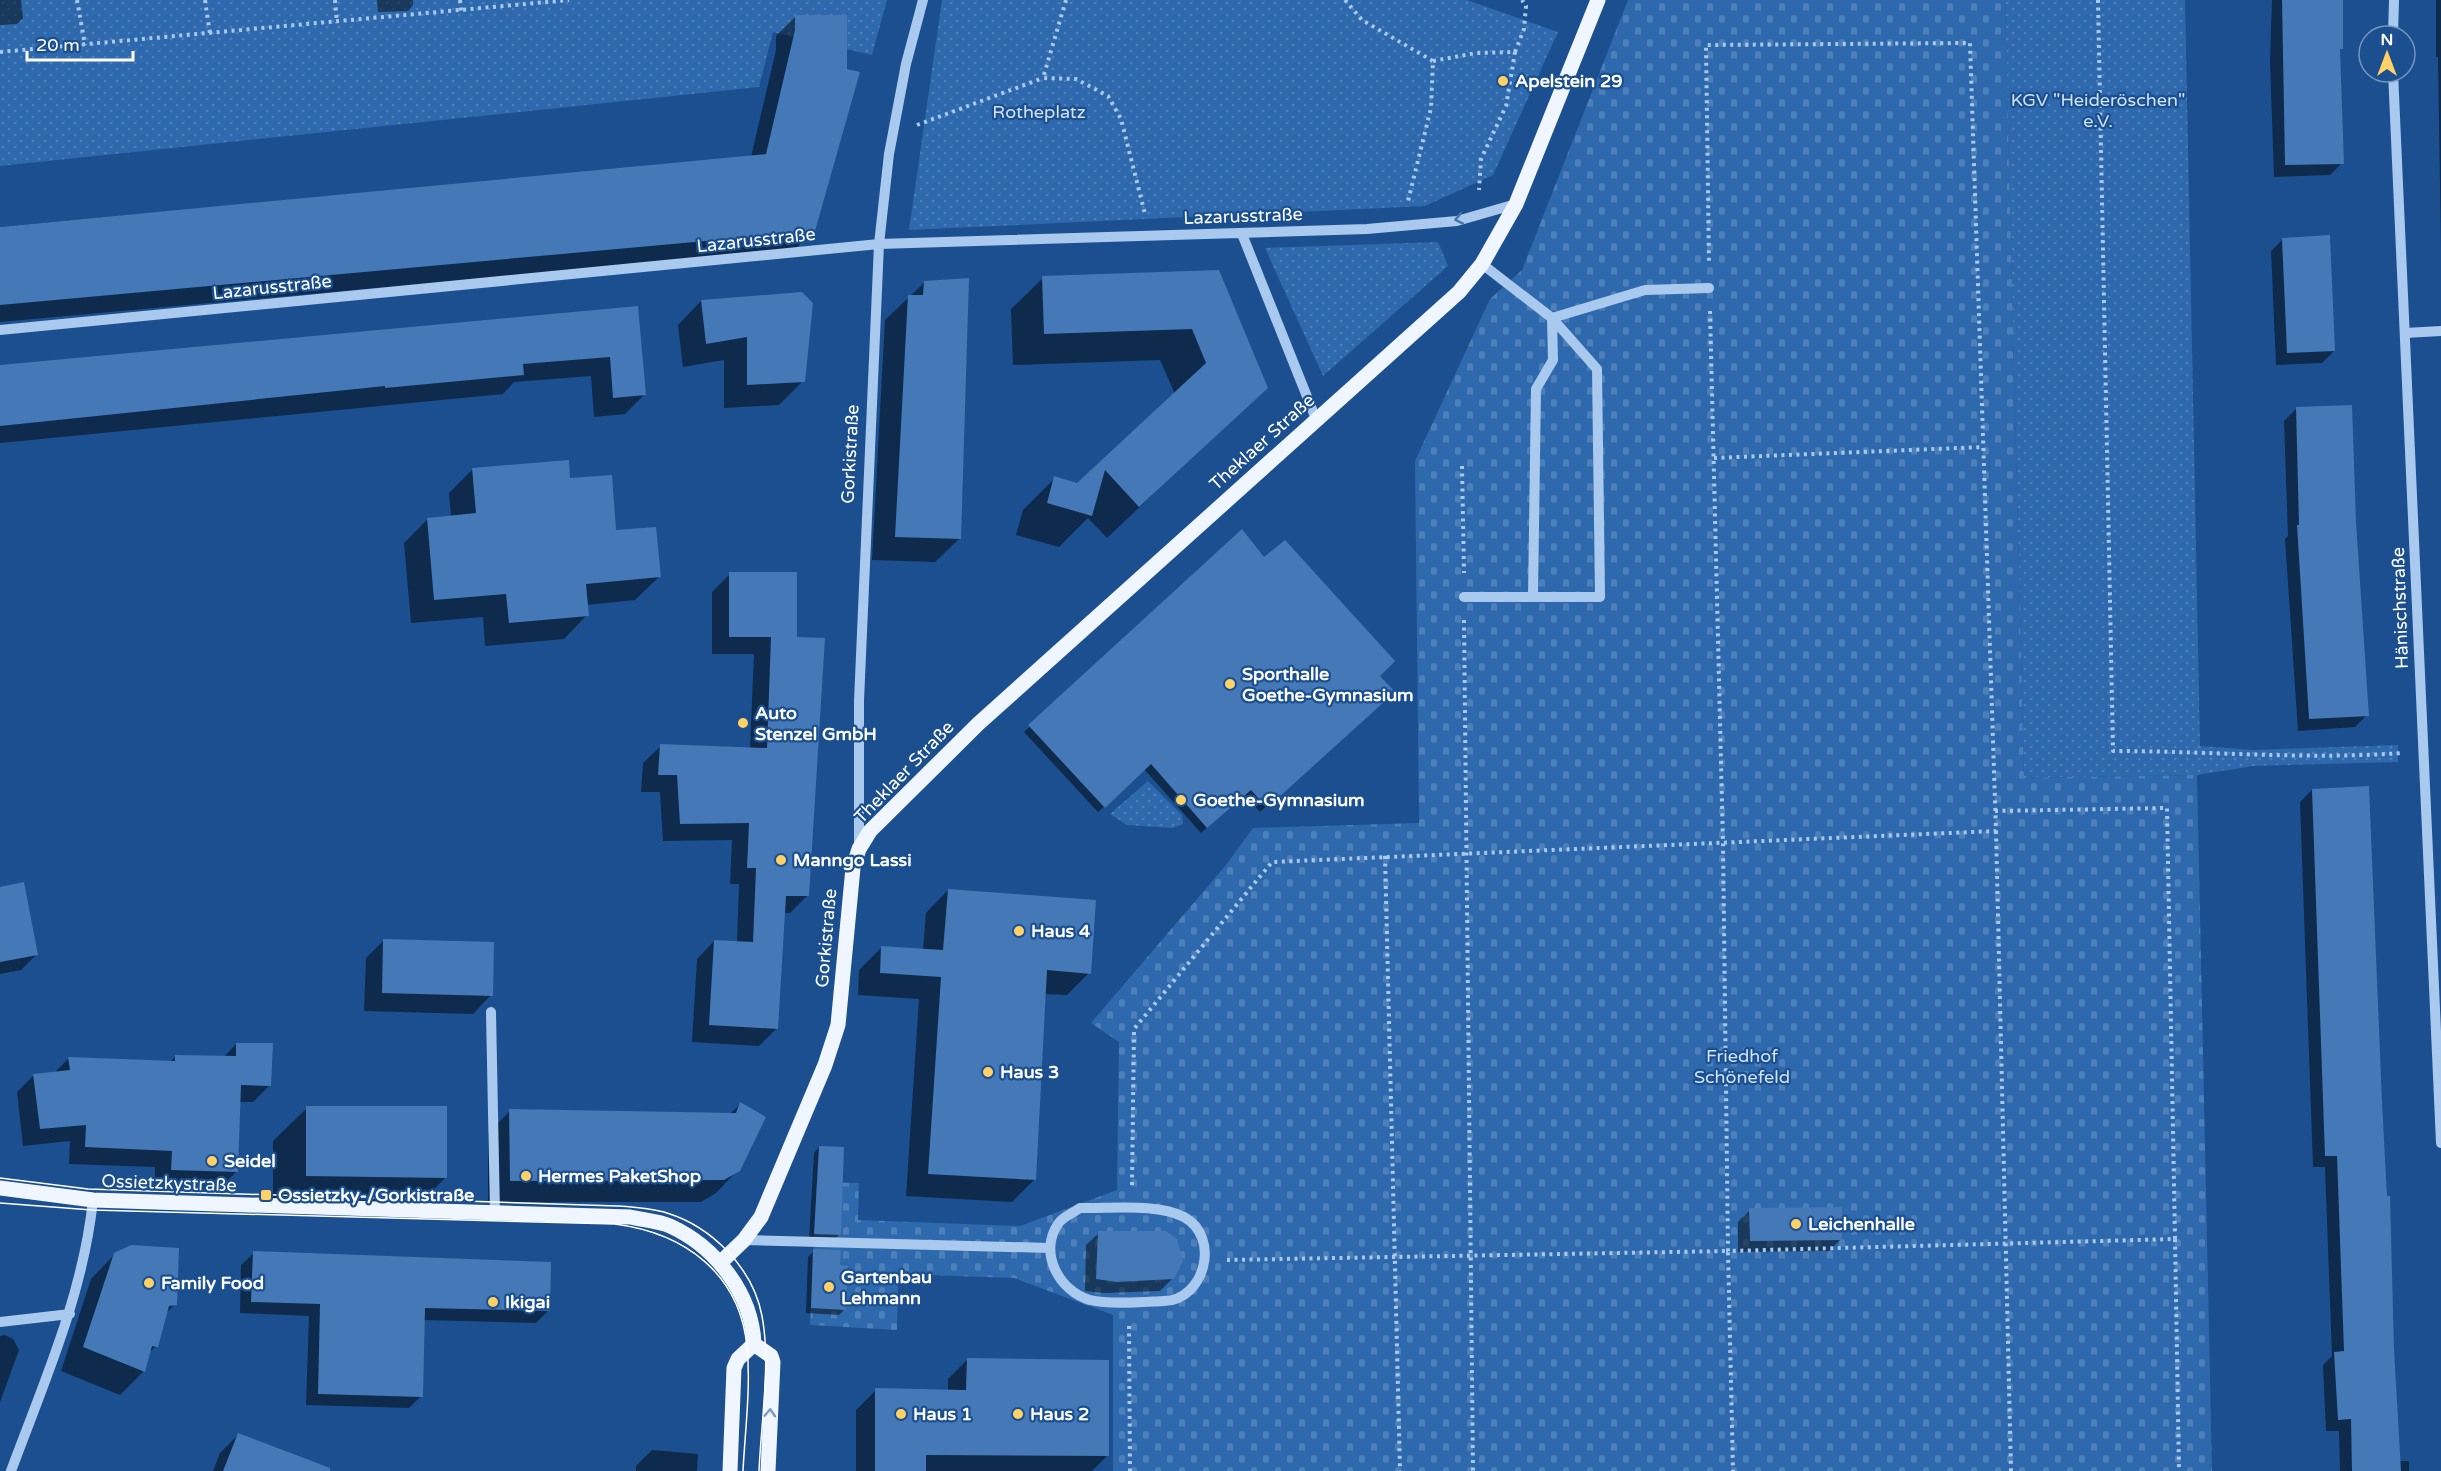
<svg xmlns="http://www.w3.org/2000/svg" width="2441" height="1471" viewBox="0 0 2441 1471" font-family="'Varela Round',sans-serif">
<style>
.green{fill:url(#green-dots)}
.cemetery{fill:url(#cemetery-stones)}
.shadow{fill:#0007}
.building{fill:#4478b7}
.lines{fill:none;stroke-linecap:round;stroke-linejoin:round}
.path{stroke:#a9c9ee;stroke-width:4;stroke-dasharray:3 4.5;stroke-linecap:butt}
.minor{stroke:#a9c9ee;stroke-width:10}
.major{stroke:#f0f6ff;stroke-width:15}
.tram{stroke:#fff;stroke-width:1.5}
.oneway{stroke:#4674ac}
.oneway2{stroke:#7b9ac1}
.poi-dot{fill:#ffd166;stroke:#1b4f8f;stroke-width:2}
.labels{text-anchor:middle;stroke-width:4.5;stroke-linejoin:round;paint-order:stroke}
.poi-label{font-size:18px;font-weight:bold;fill:#fff;stroke:#1b4f8f;text-anchor:start}
.park-label{font-size:18px;fill:#cfe3fa;stroke:#1b4f8f}
.street-label{font-size:18px;fill:#fff;stroke:#1b4f8f}
</style>
<defs>
<pattern id="green-dots" width="8" height="8" patternUnits="userSpaceOnUse" patternTransform="scale(1.5)"><rect width="8" height="8" fill="#2e69ad"/><path d="M2 2h.1M6 6h.1" fill="none" stroke="#4d80b9" stroke-width="1.8" stroke-linecap="round"/></pattern>
<pattern id="cemetery-stones" width="16" height="16" patternUnits="userSpaceOnUse" patternTransform="scale(1.5)"><rect width="16" height="16" fill="#2e69ad"/><path d="M2 7V4a2 2 0 0 1 4 0v3zM10 15v-3a2 2 0 0 1 4 0v3z" fill="#4d80b9"/></pattern>
</defs>
<rect width="100%" height="100%" fill="#1b4f8f"/>
<!-- green -->
<path class="green" d="M0,0H887L872,55L773,32L759,87L0,166Z
M942,0H1467L1558,32L1493,175L1425,206L909,230Z
M2005,0H2185L2200,746L2253,750L2398,745V762L2253,766L2197,775L2024,778Z
M1438,242L1448,266L1323,376L1265,248Z
M1148,781L1182,815L1183,824L1173,828L1127,825L1110,814Z"/>
<!-- cemetery -->
<path class="cemetery" d="M1628,0H2005L2024,778L2197,775L2212,1471H1113V1315L1014,1278L898,1274L897,1330L810,1325L817,1182L859,1183L858,1220L1020,1226L1117,1190L1119,1042L1091,1023L1226,865L1253,828L1419,823L1415,461L1490,299L1522,270Z"/>
<!-- shadow -->
<path class="shadow" d="M0,0H21L23,18L17,24L0,25Z
M377,0H413V5L408,11L378,12Z
M2272,0H2342L2341,48L2339,51L2342,163L2330,175L2274,177L2270,61Z
M2436,0H2441V247L2438,57H2436Z
M796,16L814,230L794,250L0,322V227L751,157L776,50V36Z
M2283,239L2334,351L2322,363L2276,365L2271,251Z
M1218,272L1266,387L1107,538L1088,518L1059,547L1016,535L1023,510L1055,478L1078,485L1175,394L1160,360L1013,365L1011,309L1043,278Z
M925,282L959,539L935,562L872,560L885,320Z
M801,293L803,381L779,405L724,408V360L683,367L678,325L701,301Z
M636,308L645,394L625,414L594,417L591,376L514,382L503,394L0,443V366Z
M2296,409L2354,522L2367,715L2355,727L2298,731L2285,539L2288,536L2284,421Z
M472,470L569,480L659,577L635,600L586,605L587,615L564,639L485,646L483,617L411,623L404,543L428,519L451,517L449,493Z
M1242,531L1264,559L1378,676L1387,697L1260,812L1244,794L1201,833L1144,769L1098,812L1024,732Z
M730,574L795,638L808,895L790,913H783L777,1028L759,1046L692,1042L697,959L714,941L737,942L739,884H730L732,840L663,841L660,792H641L643,763L661,746L750,749L754,654H712V592Z
M2312,790L2392,1349L2399,1461H2409V1471H2340L2339,1431H2326L2323,1365L2332,1356L2325,1167H2313L2300,802Z
M0,888L36,955L21,970L0,974Z
M948,890L1089,973L1067,995L1045,994L1034,1180L1012,1202L906,1196L919,999L858,995L859,970L882,947L923,950L926,913Z
M384,940L491,995L473,1014L364,1011L366,958Z
M236,1044L270,1085L253,1102H239L237,1171L220,1188L155,1187V1167L69,1164L70,1141L23,1146L17,1092L34,1075L54,1073L69,1058L169,1063L176,1056L223,1058Z
M741,1103L738,1170L716,1193L701,1202H488V1133L510,1111L730,1114Z
M307,1108L446,1177L413,1211L273,1208V1141Z
M819,1147L840,1234L834,1240L809,1239L814,1153Z
M1750,1210L1841,1239L1829,1251L1738,1252V1222Z
M1099,1233L1172,1279L1160,1291L1104,1293L1085,1291L1086,1245Z
M814,1251L838,1267L845,1309L839,1315L806,1313L808,1257Z
M254,1253L548,1311L536,1323L424,1320L421,1396L409,1408L306,1405L309,1316L240,1313L241,1265Z
M115,1254L175,1304L165,1314L156,1346L148,1354L143,1372L120,1395L61,1371L91,1279Z
M5,1335L13,1339L19,1350L0,1402V1336Z
M968,1359L1108,1455L1092,1471H856V1410L876,1390L948,1391V1379Z
M238,1435L301,1471H213L220,1453Z
M652,1450L698,1454L697,1471H636V1466Z"/>
<!-- building -->
<path class="building" d="M2282,0H2343V49H2340L2344,164L2285,165Z
M795,15H847V69L860,72L815,231L0,305V227L766,154L795,30Z
M2330,235L2335,351L2287,353L2282,238Z
M1219,270L1268,388L1139,507L1105,470L1092,516L1047,503L1054,476L1077,483L1206,363L1192,329L1044,334L1042,276Z
M969,278L961,539L895,537L908,295H923L924,281Z
M802,292L813,303L805,382L747,385V337L706,344L701,300Z
M638,306L646,395L613,398L610,357L523,364L524,375L385,388V386L0,426V365Z
M2352,405L2356,522L2369,716L2309,719L2297,525H2299L2296,407Z
M569,460L570,478L612,475L616,530L656,527L661,577L586,584L589,616L509,623L506,594L434,600L427,518L476,513L472,468Z
M1242,529L1264,557L1285,540L1395,661L1380,676L1395,692L1267,808L1251,790L1207,828L1151,764L1105,808L1028,725Z
M729,572H797V637L825,638L809,896H786L778,1029L709,1025L714,940L753,942L756,868H747L749,823L680,824L677,775H658L660,744L767,748L771,637H729Z
M2369,786L2382,1102L2387,1196H2390L2394,1349L2401,1471H2352L2351,1419L2338,1420L2334,1352L2344,1351L2337,1156H2325L2312,789Z
M24,882L38,955L0,962V887Z
M948,889L1096,900L1091,974L1047,970L1036,1180L928,1174L941,977L880,973L881,946L943,950Z
M383,939L494,942L493,996L382,993Z
M236,1043H273L271,1086L241,1085L238,1172L171,1170L172,1151L85,1147L86,1125L40,1129L33,1074L70,1070L68,1057L175,1061V1055L236,1056Z
M740,1102L766,1117L740,1171L724,1180L510,1181L509,1109L736,1113Z
M306,1106H447V1178L306,1176Z
M819,1146L844,1147L841,1235L814,1234Z
M1842,1207V1240L1750,1241L1749,1208Z
M1098,1231H1166L1177,1239L1183,1261L1174,1279L1117,1282L1096,1279Z
M131,1245L179,1248L177,1305L169,1306L158,1347L152,1346L145,1372L83,1347L114,1253Z
M813,1249L841,1250L840,1265L848,1266L846,1310L811,1308Z
M253,1251L551,1262L550,1311L425,1308L423,1397L318,1394L320,1304L251,1302Z
M967,1358L1109,1360V1456L926,1455V1471H875V1388L966,1390Z
M238,1433L330,1468V1471H223Z"/>
<g class="lines">
<!-- path -->
<path class="path" d="M77,0L85,45
M205,0L210,34
M335,0L337,23
M460,0L461,11
M1066,0L1043,78L1076,79L1108,96L1121,119L1145,214
M1345,0L1362,20L1433,61L1431,108L1408,201
M2098,0L2113,751C2210,751 2306,760 2402,753
M0,52L569,0
M1515,52L1524,29L1526,6L1522,0
M1433,61L1476,53L1515,52L1506,106L1481,159L1479,190
M917,125L1043,78
M1710,311L1723,844L1728,1251L2175,1239L2179,1471
M1714,458L1983,447
M1462,466L1464,573
M1464,620L1473,1471
M1995,811L2167,808L2175,1239
M1996,831L2011,1471
M1385,856L1400,1471
M1132,1185L1134,1029L1272,862L1996,831L1970,43L1706,45L1709,265
M1227,1260L1728,1251L1733,1471
M1129,1326L1130,1471"/>
<!-- minor -->
<path class="minor" d="M2393,36L2394,0
M2393,72L2441,1143
M1242,234L1316,419
M1482,264L1552,318L1645,290L1709,288
M1552,318L1597,369L1600,597H1533L1536,389L1553,360Z
M0,330L879,244L1367,229L1457,221L1516,204
M2405,333L2441,331
M1464,597H1533
M859,848V701L879,244L889,154L906,64L923,0
M491,1012L495,1213
M1080,1208C1109,1209 1158,1203 1184,1217C1221,1237 1205,1300 1164,1301C1143,1302 1110,1305 1090,1300C1060,1292 1038,1253 1058,1224C1062,1217 1073,1213 1080,1208Z
M744,1240L1050,1248
M0,1322L70,1314
M11,1471C44,1382 83,1295 93,1200"/>
<!-- major -->
<path class="major" d="M0,1188L93,1200L630,1217C643,1220 659,1221 670,1226C716,1247 752,1294 754,1344L738,1359L734,1368L730,1471
M720,1263L744,1240L761,1217L825,1065L838,1025L853,868L859,849L870,831L978,724L1459,292L1482,264L1516,204L1598,0
M754,1344L771,1356L773,1362L768,1471"/>
<!-- tram -->
<path class="tram" d="M0,1178L88,1189L617,1206C633,1207 651,1208 667,1213C712,1227 753,1268 762,1316C771,1363 761,1423 759,1471
M0,1203L92,1210L615,1224C684,1233 740,1273 747,1347C751,1387 745,1431 743,1471"/>
</g>
<!-- one-way arrows -->
<defs><path id="oneway-chevron" d="M-2-3.5L2.5 0L-2 3.5" fill="none" stroke-width="1.6" stroke-linecap="round" stroke-linejoin="round" transform="scale(1.5)"/></defs>
<use class="oneway" href="#oneway-chevron" transform="translate(1459 219) rotate(169)"/>
<use class="oneway2" href="#oneway-chevron" transform="translate(770 1413) rotate(-87)"/>
<!-- markers -->
<g class="poi-dot">
<circle cx="1503" cy="81" r="6"/>
<circle cx="1230" cy="684" r="6"/>
<circle cx="743" cy="723" r="6"/>
<circle cx="1181" cy="800" r="6"/>
<circle cx="781" cy="860" r="6"/>
<circle cx="1019" cy="931" r="6"/>
<circle cx="988" cy="1072" r="6"/>
<circle cx="212" cy="1161" r="6"/>
<circle cx="526" cy="1176" r="6"/>
<rect x="260" y="1189" width="12" height="12" rx="3"/>
<circle cx="1796" cy="1224" r="6"/>
<circle cx="149" cy="1283" r="6"/>
<circle cx="829" cy="1287" r="6"/>
<circle cx="493" cy="1302" r="6"/>
<circle cx="901" cy="1414" r="6"/>
<circle cx="1018" cy="1414" r="6"/>
</g>
<g class="labels">
<!-- poi labels -->
<g class="poi-label">
<text x="1515" y="87">Apelstein 29</text>
<text x="1242" y="680">Sporthalle<tspan x="1242" dy="21">Goethe-Gymnasium</tspan></text>
<text x="755" y="719">Auto<tspan x="755" dy="21">Stenzel GmbH</tspan></text>
<text x="1193" y="806">Goethe-Gymnasium</text>
<text x="793" y="866">Manngo Lassi</text>
<text x="1031" y="937">Haus 4</text>
<text x="1000" y="1078">Haus 3</text>
<text x="224" y="1167">Seidel</text>
<text x="538" y="1182">Hermes PaketShop</text>
<text x="278" y="1201">Ossietzky-/Gorkistraße</text>
<text x="1808" y="1230">Leichenhalle</text>
<text x="841" y="1283">Gartenbau<tspan x="841" dy="21">Lehmann</tspan></text>
<text x="161" y="1289">Family Food</text>
<text x="505" y="1308">Ikigai</text>
<text x="913" y="1420">Haus 1</text>
<text x="1030" y="1420">Haus 2</text>
</g>
<!-- park labels -->
<g class="park-label">
<text x="2098" y="106">KGV "Heideröschen"<tspan x="2098" dy="21">e.V.</tspan></text>
<text x="1039" y="118">Rotheplatz</text>
<text x="1742" y="1062">Friedhof<tspan x="1742" dy="21">Schönefeld</tspan></text>
</g>
<!-- street labels -->
<g class="street-label">
<text transform="translate(1243 216) rotate(-2)" y="6">Lazarusstraße</text>
<text transform="translate(756 240) rotate(-6)" y="6">Lazarusstraße</text>
<text transform="translate(272 287) rotate(-6)" y="6">Lazarusstraße</text>
<text transform="translate(1262 442) rotate(-42)" y="6">Theklaer Straße</text>
<text transform="translate(850 454) rotate(-87)" y="6">Gorkistraße</text>
<text transform="translate(2400 608) rotate(-92)" y="6">Hänischstraße</text>
<text transform="translate(904 772) rotate(-46)" y="6">Theklaer Straße</text>
<text transform="translate(826 938) rotate(-85)" y="6">Gorkistraße</text>
<text transform="translate(169 1183) rotate(2)" y="6">Ossietzkystraße</text>
</g>
</g>
<!-- north arrow -->
<g transform="translate(2387 54)"><circle r="28" fill="#1b4f8f" stroke="#7695bc" stroke-width="1.5"/>
<path d="M0-4.5L10 22L0 15L-10 22Z" fill="#ffd166"/>
<text y="-9" font-size="16" font-weight="bold" text-anchor="middle" fill="#ffffff">N</text>
</g>
<!-- scale -->
<path d="M27 51v9h106v-9" fill="none" stroke="#ffffff" stroke-width="3"/>
<text x="36" y="51" font-size="18" fill="#ffffff" stroke="#1b4f8f" stroke-width="4.5" paint-order="stroke">20 m</text>
</svg>
